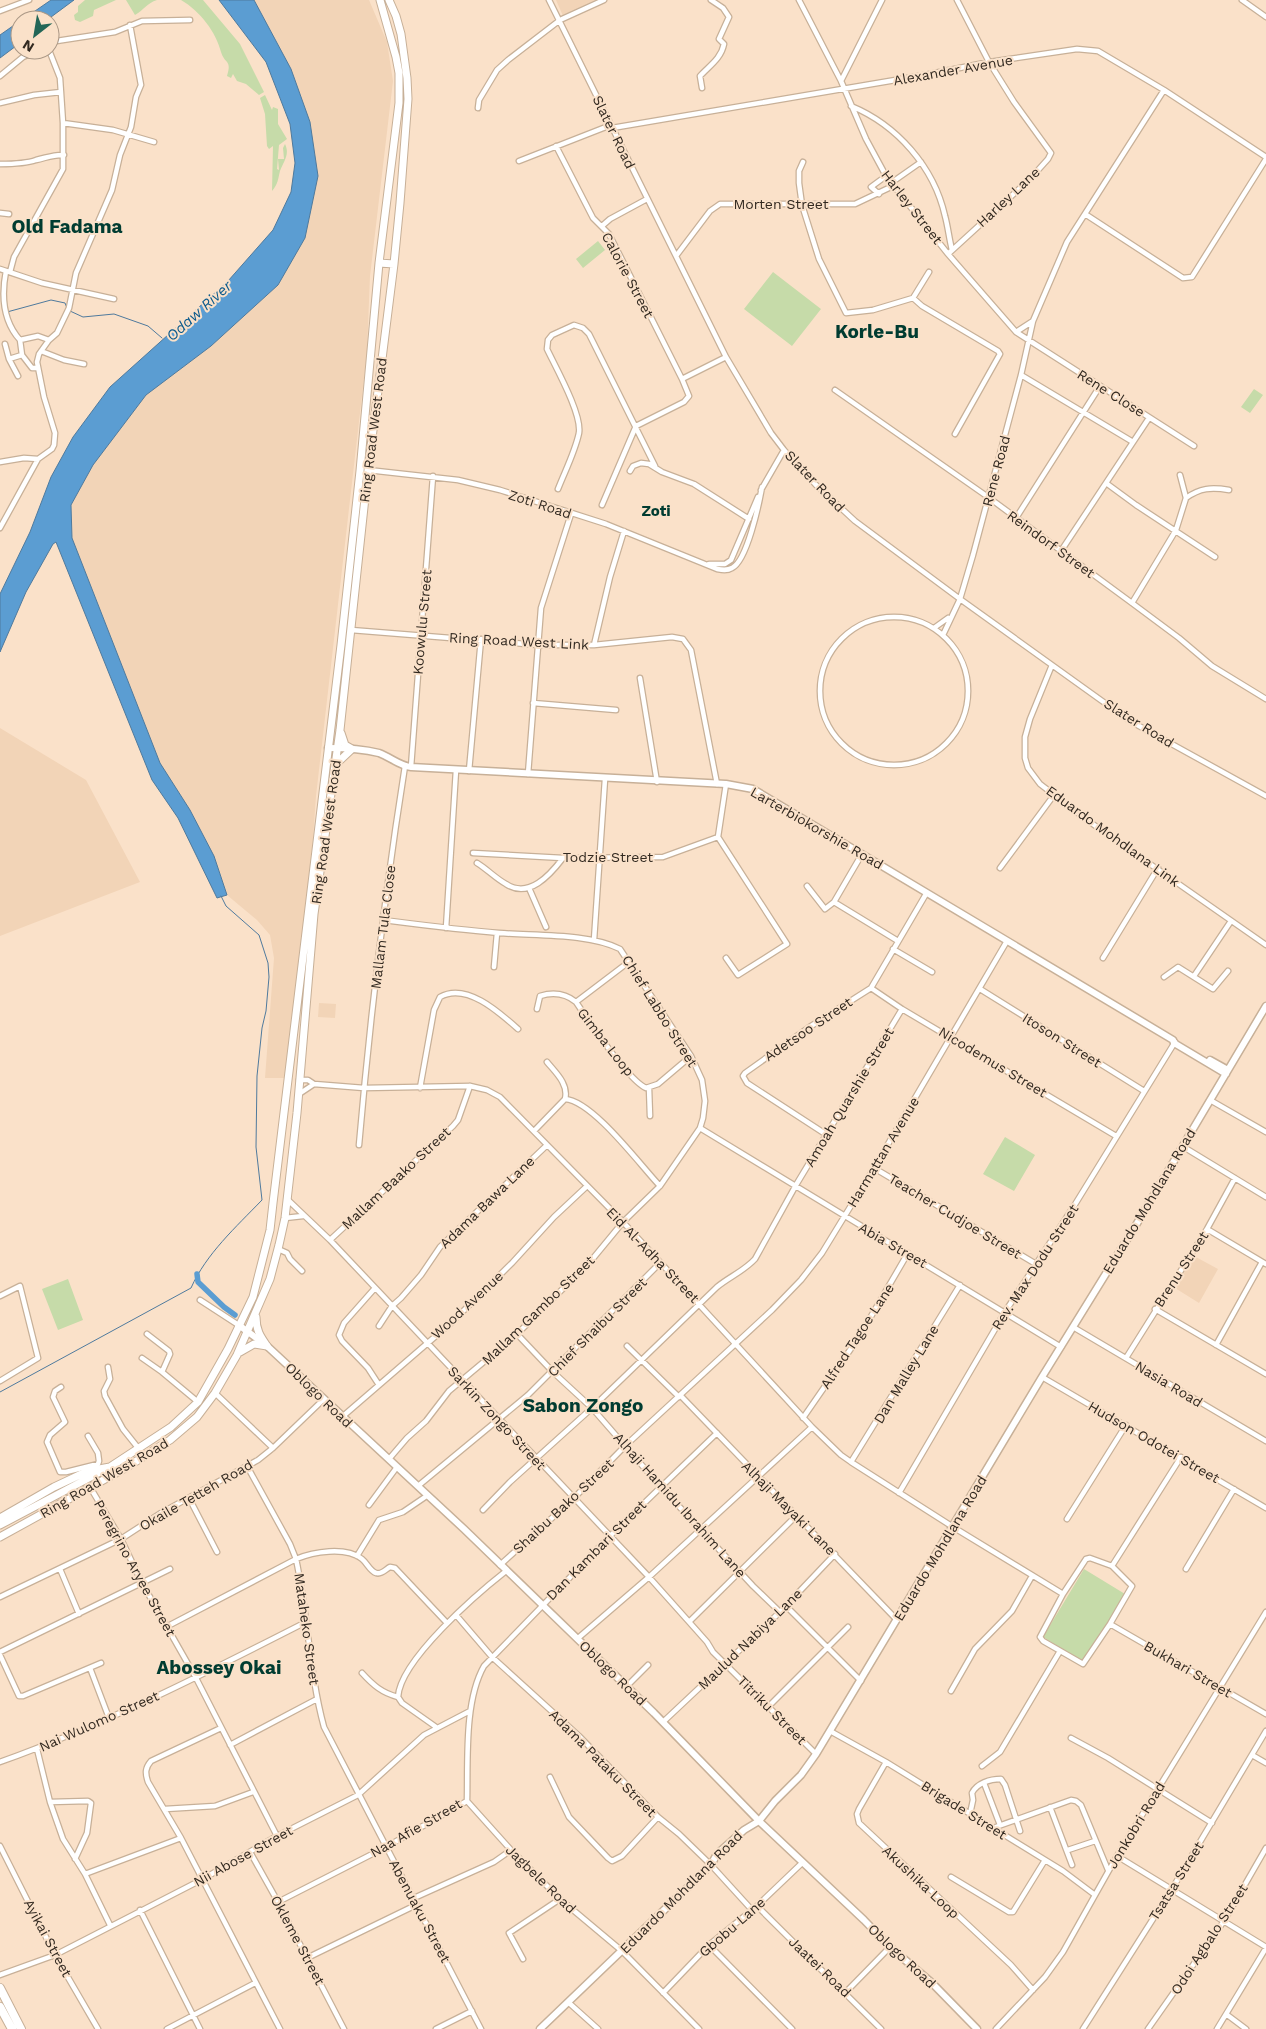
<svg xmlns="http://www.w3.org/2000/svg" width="1266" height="2029" viewBox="0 0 1266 2029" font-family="'Work Sans',sans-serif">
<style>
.built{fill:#f2d4b7}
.green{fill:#c6dba9}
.water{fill:#5b9dd2;stroke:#4f7a9d}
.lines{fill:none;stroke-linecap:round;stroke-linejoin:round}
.stream{stroke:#4f7a9d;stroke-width:1}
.canal{stroke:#5b9dd2;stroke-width:5.5}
.street-casing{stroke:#c7b098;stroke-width:7}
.secondary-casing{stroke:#c7b098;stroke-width:9}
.primary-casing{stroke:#c7b098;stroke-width:9}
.highway-casing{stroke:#c7b098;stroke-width:10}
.street{stroke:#fff;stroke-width:4.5}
.secondary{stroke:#fff;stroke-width:6}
.primary{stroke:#fff;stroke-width:7}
.highway{stroke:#fff;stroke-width:8}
.labels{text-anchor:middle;stroke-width:4;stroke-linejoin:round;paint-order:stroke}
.street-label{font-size:14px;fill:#322920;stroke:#fae1c9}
.water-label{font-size:15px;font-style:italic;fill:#0b5a8c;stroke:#fae1c9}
.neighbourhood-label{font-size:15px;font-weight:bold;fill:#003c31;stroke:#fae1c9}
.district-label{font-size:19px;font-weight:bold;fill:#003c31;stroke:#fae1c9}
</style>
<rect width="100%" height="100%" fill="#fae1c9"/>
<!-- built -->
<path class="built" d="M254,0H369L387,42L393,81L370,276L367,352L316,796L313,839L286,1078H265L274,958L270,935L257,920L227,895L214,856L190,810L160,763L72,538L71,505L93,465L146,394L211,346L278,285L310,122L291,69Z
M556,0H597L563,16Z
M0,728L86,780L140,882L0,936Z
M319,1003L336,1004L335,1018L318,1017Z
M1194,1256L1218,1269L1199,1303L1175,1288Z"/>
<!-- green -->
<path class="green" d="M85,0H116L94,10L93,16L80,22L75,20L74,15L78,12V6Z
M121,0H157C147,3 144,10 135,15L126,0Z
M181,0H203L240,44L264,92L259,95L246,84L237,81L233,74L231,78L227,76C232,59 225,65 221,52C216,32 200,11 181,0Z
M265,95L272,110L273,107L278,109V124L287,139L279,145L277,169L279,170L278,159H284L283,148L285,144C290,154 284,161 280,171C278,179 278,184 272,191L273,146L269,149L267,146L265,114L260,98Z
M598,241L605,250L583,268L576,259Z
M773,272L821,309L792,346L744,309Z
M1254,389L1263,395L1250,413L1241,407Z
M1005,1137L1035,1155L1014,1191L983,1174Z
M68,1279L83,1320L58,1330L42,1289Z
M1084,1569L1125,1594L1084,1662L1043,1637Z"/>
<!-- water -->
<path class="water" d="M51,0H74L47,20H22Z
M219,0H254L291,69L310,122L318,176L305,238L278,285L211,346L146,395L93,465L71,505L72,538L160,763L190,810L214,856L227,895L217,898L178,818L152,780L56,542L53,544L26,592L0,652V594L30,532L51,477L73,437L110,387L228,281L273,230L291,192L295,163L290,124L266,62Z
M20,21V43L0,58V35Z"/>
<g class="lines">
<!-- stream -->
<path class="stream" d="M70,311L83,317L114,314L148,326L162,338
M7,312L51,300L65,303L67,308
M0,1392L191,1288C206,1254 236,1227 262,1200L256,1147L257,1076L262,1028L266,1011L269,977L268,963L259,935L226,906L221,896"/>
<!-- canal -->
<path class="canal" d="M197,1274L198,1282L224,1307L235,1315"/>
<defs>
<path id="street" d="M549,0L726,357L771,433L784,450L816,485L855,521L960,599L1130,721L1266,796
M799,0L841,81L866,139L886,176L948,254L1016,332L1194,446
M1242,0L1266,17
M0,11L29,0
M50,42L115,32L142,21L190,20
M0,76L23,57L40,50
M841,81L882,0
M702,88L700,76C709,66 721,59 724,44L719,39L729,17L723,8L711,0
M0,103L34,95L61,92
M851,106C897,125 934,167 945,216C948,227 949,238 952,250
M478,108L479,100L497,70L508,60L560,20L604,0
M63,123L113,130L154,142
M612,128L925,75L989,62L1077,49L1098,51L1164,90L1266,157
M556,146L593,218L609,234L682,379L689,396L684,402L636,426L602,505
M519,161L611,125
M803,162L799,171V183L802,205L819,259L846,313L873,310L913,298L929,272
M0,164C12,164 25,164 36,160C46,158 54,154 64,155
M891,183L921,162
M879,194L871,187L886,176
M0,213L9,214
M1085,214L1183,278L1192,277L1266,159
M602,226L610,219L647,199
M948,254L1030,179L1048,159L1051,153L1014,102L989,62L957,0
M676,256L710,211L720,204H855L893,186
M0,269L42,283L114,299
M6,271C1,297 3,321 20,340L38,336L49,340
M10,272L14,257L63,169V123L60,78L49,50
M913,298L922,306L998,351L1000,354L955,434
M1016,332L1033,321
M20,340L22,355L32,368H38
M5,344L9,359L22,355
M41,351L64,360L84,364
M9,359L18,376
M1021,375L1133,442
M682,379L726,357
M835,390L988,497L1132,603L1179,638L1212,666L1266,699
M0,462L24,458L38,459
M368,470L458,480L500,490L606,524L717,569C722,570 727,571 732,568C747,561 759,504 762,487
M630,471L633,466L641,463L649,464L662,472L694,484L749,519
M1106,483L1136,505L1215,557
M558,489C565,471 575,452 579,433C582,414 556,368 547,349L548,340L552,335L574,325L583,328L589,334L655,466
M761,490L784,450
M1186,498C1200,488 1211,487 1229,490
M1016,518L1100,386
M0,528L38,459L52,449L54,445L55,433L44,397L37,362L39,354L49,340L57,333L69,308L76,273L112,190L120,155L131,127L136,97L141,85L130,25
M1061,551L1149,418
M709,564H725L731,560L758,497
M1132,603L1176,530L1186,498L1180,475
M820 691a74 74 0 1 1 148 0a74 74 0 1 1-148 0Z
M934,628L948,618
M351,630L538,645H594L672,637L683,639L691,650L717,784
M943,635L960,599L973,555L1021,375L1033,321L1067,242L1164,90
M594,645L610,577L624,531
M1052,665L1030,719L1025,737V758L1028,768L1040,784L1087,820L1266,945
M640,678L657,782
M533,703L616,710
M411,767L433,476
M469,771L481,639
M528,774L541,608L571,514
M718,837L787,944L738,975L726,958
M718,837L726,784
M473,853L563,858L663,857L718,837
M477,863C487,869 495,878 506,884C529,899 550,875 563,858
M1000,868L1054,795
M807,886L825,909L834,902L862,854
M529,888L546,927
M834,902L898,941
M383,920C422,925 460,930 499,933C535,936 589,933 620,949L691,1056L702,1080L705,1101L703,1118L700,1128L660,1186L623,1222L590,1262L517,1334L449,1391L426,1421L407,1438L389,1459
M446,928L456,770
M594,940L605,779
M893,949L932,972
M1103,958L1158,868
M494,967L497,933
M1194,976L1231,921
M1164,977L1178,967L1213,989L1228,971
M871,988L902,1009L1116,1136
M980,989L1144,1091
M576,1002L630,961
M537,1009L540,996C553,992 566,994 576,1002C588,1020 628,1080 646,1088L658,1084L691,1056
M299,1080H308L314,1084L364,1088L470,1086L487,1090L500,1097L623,1222L812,1427L841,1455L851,1462L953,1527L1063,1594
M420,1088L434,1010L440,997C466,982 499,1012 518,1029
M649,1088L650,1116
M299,1094L314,1084
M565,1099C593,1101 640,1165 660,1186
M1210,1100L1266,1132
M700,1128L1061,1347
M534,1131L565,1099C569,1084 555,1072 547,1062
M827,1135L747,1083L743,1076L745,1073L808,1028L871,988L926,894
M359,1145C370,1018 385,892 405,766
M1182,1146L1266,1197
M874,1168L1036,1264
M287,1199L330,1240L649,1577L707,1642L713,1652L816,1754
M285,1218L303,1216
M1207,1229L1266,1264
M330,1240L453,1126L458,1120L470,1086
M278,1249L287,1253L290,1259L302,1271
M375,1288L344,1323L339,1335L342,1341L368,1368L379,1385
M0,1296L20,1286L38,1358L0,1381
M200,1300L240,1326
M1155,1309L1266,1374
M379,1326L392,1306L401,1298L421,1275L440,1247L546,1146
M1073,1327L1266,1441
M147,1334L169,1351L170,1354L162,1372
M517,1334L553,1372L592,1408L661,1487L753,1586L780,1612
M1216,1345L1262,1262
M627,1346L679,1397
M142,1358L162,1372L198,1402
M1126,1358L1207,1229L1235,1178
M108,1367L110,1379L104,1391L105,1396L123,1429L139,1449
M1042,1377L1266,1508
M61,1387L55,1391L53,1397L65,1422L50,1435L47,1442L60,1472H66L98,1464L99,1461L98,1453L88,1436
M215,1393L273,1448
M681,1396L897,1620
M342,1417L452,1322L512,1263L554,1217L586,1187
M803,1418L859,1337L908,1253
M851,1462L960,1285
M247,1466L290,1544L296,1559C308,1614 309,1672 324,1727L481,2029
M418,1486L528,1395L660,1263
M90,1487L121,1539L142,1583L196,1678L277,1836
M899,1493L1005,1312L1074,1206L1175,1042
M189,1498L217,1552
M369,1505L397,1467
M483,1510L510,1482L592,1408L717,1287C729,1277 744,1271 755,1259L796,1185L902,1009
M1067,1519L1126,1425
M357,1556L379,1520L403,1512L428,1495
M1090,1558L1112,1566L1132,1586L1110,1624L1083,1664L1043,1641L1040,1637L1063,1594L1086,1559Z
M500,1565L573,1499L625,1446L772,1310L801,1280L822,1253L874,1168L1007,941
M1112,1566L1181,1457
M60,1569L79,1614
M1186,1569L1234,1489
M0,1597L121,1539L161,1513L258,1460L273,1448L324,1399
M786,1606L861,1681
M456,1615L492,1657L579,1736L658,1817L679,1834L711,1865L752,1910
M690,1621L796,1516
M1110,1624L1266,1714
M168,1626L296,1559C313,1552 345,1546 362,1559C367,1563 370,1571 376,1573C381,1575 386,1569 390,1567L395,1568L446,1622
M577,1639L649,1577L812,1427
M0,1652L170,1569
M0,1655L19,1696H23L101,1663
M90,1668L109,1718
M362,1673C373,1685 382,1693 398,1697
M626,1687L648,1665
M951,1691L975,1649L1012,1611L1032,1576
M769,1706L848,1627
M663,1722L780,1612L835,1554
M436,1727L402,1703L398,1697C400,1660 478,1593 506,1571
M221,1728L151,1761C145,1768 145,1773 148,1782L181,1838L280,2029
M830,1731L886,1762L1063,1871L1095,1895
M1071,1738L1108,1758L1212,1823
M230,1745L317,1699
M37,1749L50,1802L63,1839L85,1874L110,1925
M1252,1755L1266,1763
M0,1762C106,1724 206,1673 306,1622
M886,1762L859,1809L857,1814L859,1823L1011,1965L1033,1990
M982,1766L1000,1752L1060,1651
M550,1777L569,1817L608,1858L612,1861L622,1856L658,1817
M984,1783L1000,1825
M467,1801C468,1761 464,1701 484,1666L609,1537L717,1433
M467,1801L511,1850L560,1899L622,1951L699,2029
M50,1802L88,1801L91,1803L87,1833L75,1859
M1050,1807L1072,1865
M165,1809L215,1806L253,1792
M970,1814L973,1800L972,1793C977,1783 990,1779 1001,1779L1005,1785L1020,1831
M993,1828L1071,1800L1076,1801L1081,1805L1108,1870
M0,1846L55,1955L98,2029
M1068,1850L1095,1841
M250,1852L278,1902L344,2029
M1117,1856L1266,1947
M85,1874L181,1838
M951,1877L1009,1912H1013L1045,1860
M414,1898L494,1862L511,1850
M278,1902L386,1847L467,1801
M757,1906L881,2029
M140,1910L200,2029
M709,1945L792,2029
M307,1958L416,1905
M523,1959L509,1933L560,1899
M0,1975L55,1955L203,1879L277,1836L358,1795L424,1735L470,1711
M846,1992L890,1947
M663,1993L709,1945L757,1906L802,1863
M568,2002L598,2029
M1226,2014L1246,2029
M167,2029L255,1983
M436,2029L472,2011
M996,2029L1045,1977L1063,1952L1117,1856L1266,1612
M1083,2029L1172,1889L1266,1731
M1148,2029L1224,1921L1266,1848
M1217,2029L1266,1948"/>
<path id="secondary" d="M328,748C344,748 363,749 379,753C390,757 400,766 411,767L726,784L753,789L1173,1040L1174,1043L1226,1074
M1210,1060L1228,1070
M240,1326L267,1346L464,1529L654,1713L759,1821L864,1920L890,1947L932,1983L977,2029
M540,2029L711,1865L717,1854L744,1830L759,1821L775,1801L801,1775L816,1754L1042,1377L1136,1225L1266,1006"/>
<path id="primary" d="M379,263L394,264
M336,764L352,749L345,745L341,733
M256,1317C256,1330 260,1336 267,1346
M240,1352L254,1344L267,1346
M0,1518L54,1487L88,1471L110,1467L171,1427L198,1402L228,1349L253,1297L270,1230L273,1203L341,645L360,471L379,263L399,103V73L396,57L380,0
M0,1525L102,1471
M0,1537L127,1467L170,1440L197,1417L215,1393L237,1355L270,1279L279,1245L285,1218L297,1113L314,914L340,730L368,470L394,264L400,203L408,99L407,78L401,34L396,16L389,0"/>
<path id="highway" d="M0,1988L21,2029
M0,2007L12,2029"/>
</defs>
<!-- street casing -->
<use href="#street" class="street-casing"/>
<!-- secondary casing -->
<use href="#secondary" class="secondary-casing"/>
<!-- primary casing -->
<use href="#primary" class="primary-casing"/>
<!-- highway casing -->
<use href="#highway" class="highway-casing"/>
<!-- street -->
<use href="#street" class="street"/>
<!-- secondary -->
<use href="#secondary" class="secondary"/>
<!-- primary -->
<use href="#primary" class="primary"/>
<!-- highway -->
<use href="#highway" class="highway"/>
</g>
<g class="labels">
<!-- street labels -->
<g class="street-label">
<text transform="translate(953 70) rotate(-10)" y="5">Alexander Avenue</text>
<text transform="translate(614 132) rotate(64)" y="5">Slater Road</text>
<text transform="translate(1008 197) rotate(-43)" y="5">Harley Lane</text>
<text x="781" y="209">Morten Street</text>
<text transform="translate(912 207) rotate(52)" y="5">Harley Street</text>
<text transform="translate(628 275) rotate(62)" y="5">Calorie Street</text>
<text transform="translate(1111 393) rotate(32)" y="5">Rene Close</text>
<text transform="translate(373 430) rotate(-83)" y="5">Ring Road West Road</text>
<text transform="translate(996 471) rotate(-75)" y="5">Rene Road</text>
<text transform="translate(815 481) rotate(46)" y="5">Slater Road</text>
<text transform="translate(540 504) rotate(18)" y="5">Zoti Road</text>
<text transform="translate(1051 544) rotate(36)" y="5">Reindorf Street</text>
<text transform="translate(422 622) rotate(-85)" y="5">Koowulu Street</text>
<text transform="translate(519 641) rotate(3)" y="5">Ring Road West Link</text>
<text transform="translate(1139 723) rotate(32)" y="5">Slater Road</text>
<text transform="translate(817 828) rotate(30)" y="5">Larterbiokorshie Road</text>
<text transform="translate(326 832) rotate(-82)" y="5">Ring Road West Road</text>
<text transform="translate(1113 836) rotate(36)" y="5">Eduardo Mohdlana Link</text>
<text x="608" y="862">Todzie Street</text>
<text transform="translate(383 927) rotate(-83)" y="5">Mallam Tula Close</text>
<text transform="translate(660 1011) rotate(58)" y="5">Chief Labbo Street</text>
<text transform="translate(808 1029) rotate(-34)" y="5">Adetsoo Street</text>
<text transform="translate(1062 1040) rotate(32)" y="5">Itoson Street</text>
<text transform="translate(606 1042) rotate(52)" y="5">Gimba Loop</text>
<text transform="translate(993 1062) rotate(31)" y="5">Nicodemus Street</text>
<text transform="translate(849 1097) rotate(-59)" y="5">Amoah Quarshie Street</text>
<text transform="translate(883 1152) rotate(-59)" y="5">Harmattan Avenue</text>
<text transform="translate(396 1178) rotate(-43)" y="5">Mallam Baako Street</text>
<text transform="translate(1149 1201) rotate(-59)" y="5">Eduardo Mohdlana Road</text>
<text transform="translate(487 1202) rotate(-44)" y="5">Adama Bawa Lane</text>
<text transform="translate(955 1216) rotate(31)" y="5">Teacher Cudjoe Street</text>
<text transform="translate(893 1245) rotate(30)" y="5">Abia Street</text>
<text transform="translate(653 1255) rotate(46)" y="5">Eid Al-Adha Street</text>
<text transform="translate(1035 1267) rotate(-57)" y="5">Rev. Max Dodu Street</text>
<text transform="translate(1181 1269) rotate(-57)" y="5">Brenu Street</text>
<text transform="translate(467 1305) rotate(-43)" y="5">Wood Avenue</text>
<text transform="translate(538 1310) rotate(-44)" y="5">Mallam Gambo Street</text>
<text transform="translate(597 1327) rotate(-45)" y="5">Chief Shaibu Street</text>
<text transform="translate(857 1336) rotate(-57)" y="5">Alfred Tagoe Lane</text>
<text transform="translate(906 1374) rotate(-59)" y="5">Dan Malley Lane</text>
<text transform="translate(1169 1384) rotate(31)" y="5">Nasia Road</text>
<text transform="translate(319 1395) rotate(44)" y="5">Oblogo Road</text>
<text transform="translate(497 1418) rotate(47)" y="5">Sarkin Zongo Street</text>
<text transform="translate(1154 1442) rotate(30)" y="5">Hudson Odotei Street</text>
<text transform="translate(104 1478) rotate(-30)" y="5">Ring Road West Road</text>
<text transform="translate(196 1495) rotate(-30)" y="5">Okaile Tetteh Road</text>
<text transform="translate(680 1505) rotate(48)" y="5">Alhaji Hamidu Ibrahim Lane</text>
<text transform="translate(563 1506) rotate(-43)" y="5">Shaibu Bako Street</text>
<text transform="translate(789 1508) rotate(45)" y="5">Alhaji Mayaki Lane</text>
<text transform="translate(940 1548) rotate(-59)" y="5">Eduardo Mohdlana Road</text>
<text transform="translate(596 1550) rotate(-45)" y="5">Dan Kambari Street</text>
<text transform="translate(135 1568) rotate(61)" y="5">Peregrino Aryee Street</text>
<text transform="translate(307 1629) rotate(82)" y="5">Mataheko Street</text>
<text transform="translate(750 1639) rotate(-44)" y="5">Maulud Nabiya Lane</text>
<text transform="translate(1188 1669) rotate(30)" y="5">Bukhari Street</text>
<text transform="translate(613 1673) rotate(44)" y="5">Oblogo Road</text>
<text transform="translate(772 1710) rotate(45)" y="5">Titriku Street</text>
<text transform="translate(99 1721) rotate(-24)" y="5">Nai Wulomo Street</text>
<text transform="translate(603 1763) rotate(45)" y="5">Adama Pataku Street</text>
<text transform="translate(964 1810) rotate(32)" y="5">Brigade Street</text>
<text transform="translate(1136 1825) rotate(-59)" y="5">Jonkobri Road</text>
<text transform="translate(416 1828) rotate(-30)" y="5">Naa Afie Street</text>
<text transform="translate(243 1856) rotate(-29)" y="5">Nii Abose Street</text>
<text transform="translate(541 1879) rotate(44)" y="5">Jagbele Road</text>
<text transform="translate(1176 1881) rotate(-58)" y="5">Tsatsa Street</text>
<text transform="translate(921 1882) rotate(43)" y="5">Akushika Loop</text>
<text transform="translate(681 1892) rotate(-45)" y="5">Eduardo Mohdlana Road</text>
<text transform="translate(420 1911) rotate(62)" y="5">Abenuaku Street</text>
<text transform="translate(732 1927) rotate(-41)" y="5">Gbobu Lane</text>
<text transform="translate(48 1938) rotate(62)" y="5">Ayikai Street</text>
<text transform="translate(1209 1939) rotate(-57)" y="5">Odoi Agbalo Street</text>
<text transform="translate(298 1940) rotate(62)" y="5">Okleme Street</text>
<text transform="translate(902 1956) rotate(43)" y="5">Oblogo Road</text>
<text transform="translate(820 1967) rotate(44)" y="5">Jaatei Road</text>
</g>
<!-- water labels -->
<g class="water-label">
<text transform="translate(199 311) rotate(-42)" y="5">Odaw River</text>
</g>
<!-- neighbourhood labels -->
<g class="neighbourhood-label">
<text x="656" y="516">Zoti</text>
</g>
<!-- district labels -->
<g class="district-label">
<text x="67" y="233">Old Fadama</text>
<text x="877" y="338">Korle-Bu</text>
<text x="583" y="1412">Sabon Zongo</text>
<text x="219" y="1674">Abossey Okai</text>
</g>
</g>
<!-- north arrow -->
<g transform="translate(35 35) rotate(211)"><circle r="24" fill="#fae1c9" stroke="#aa9785"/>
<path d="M0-4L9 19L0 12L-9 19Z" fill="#236657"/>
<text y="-8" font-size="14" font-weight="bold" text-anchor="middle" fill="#322920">N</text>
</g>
</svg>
